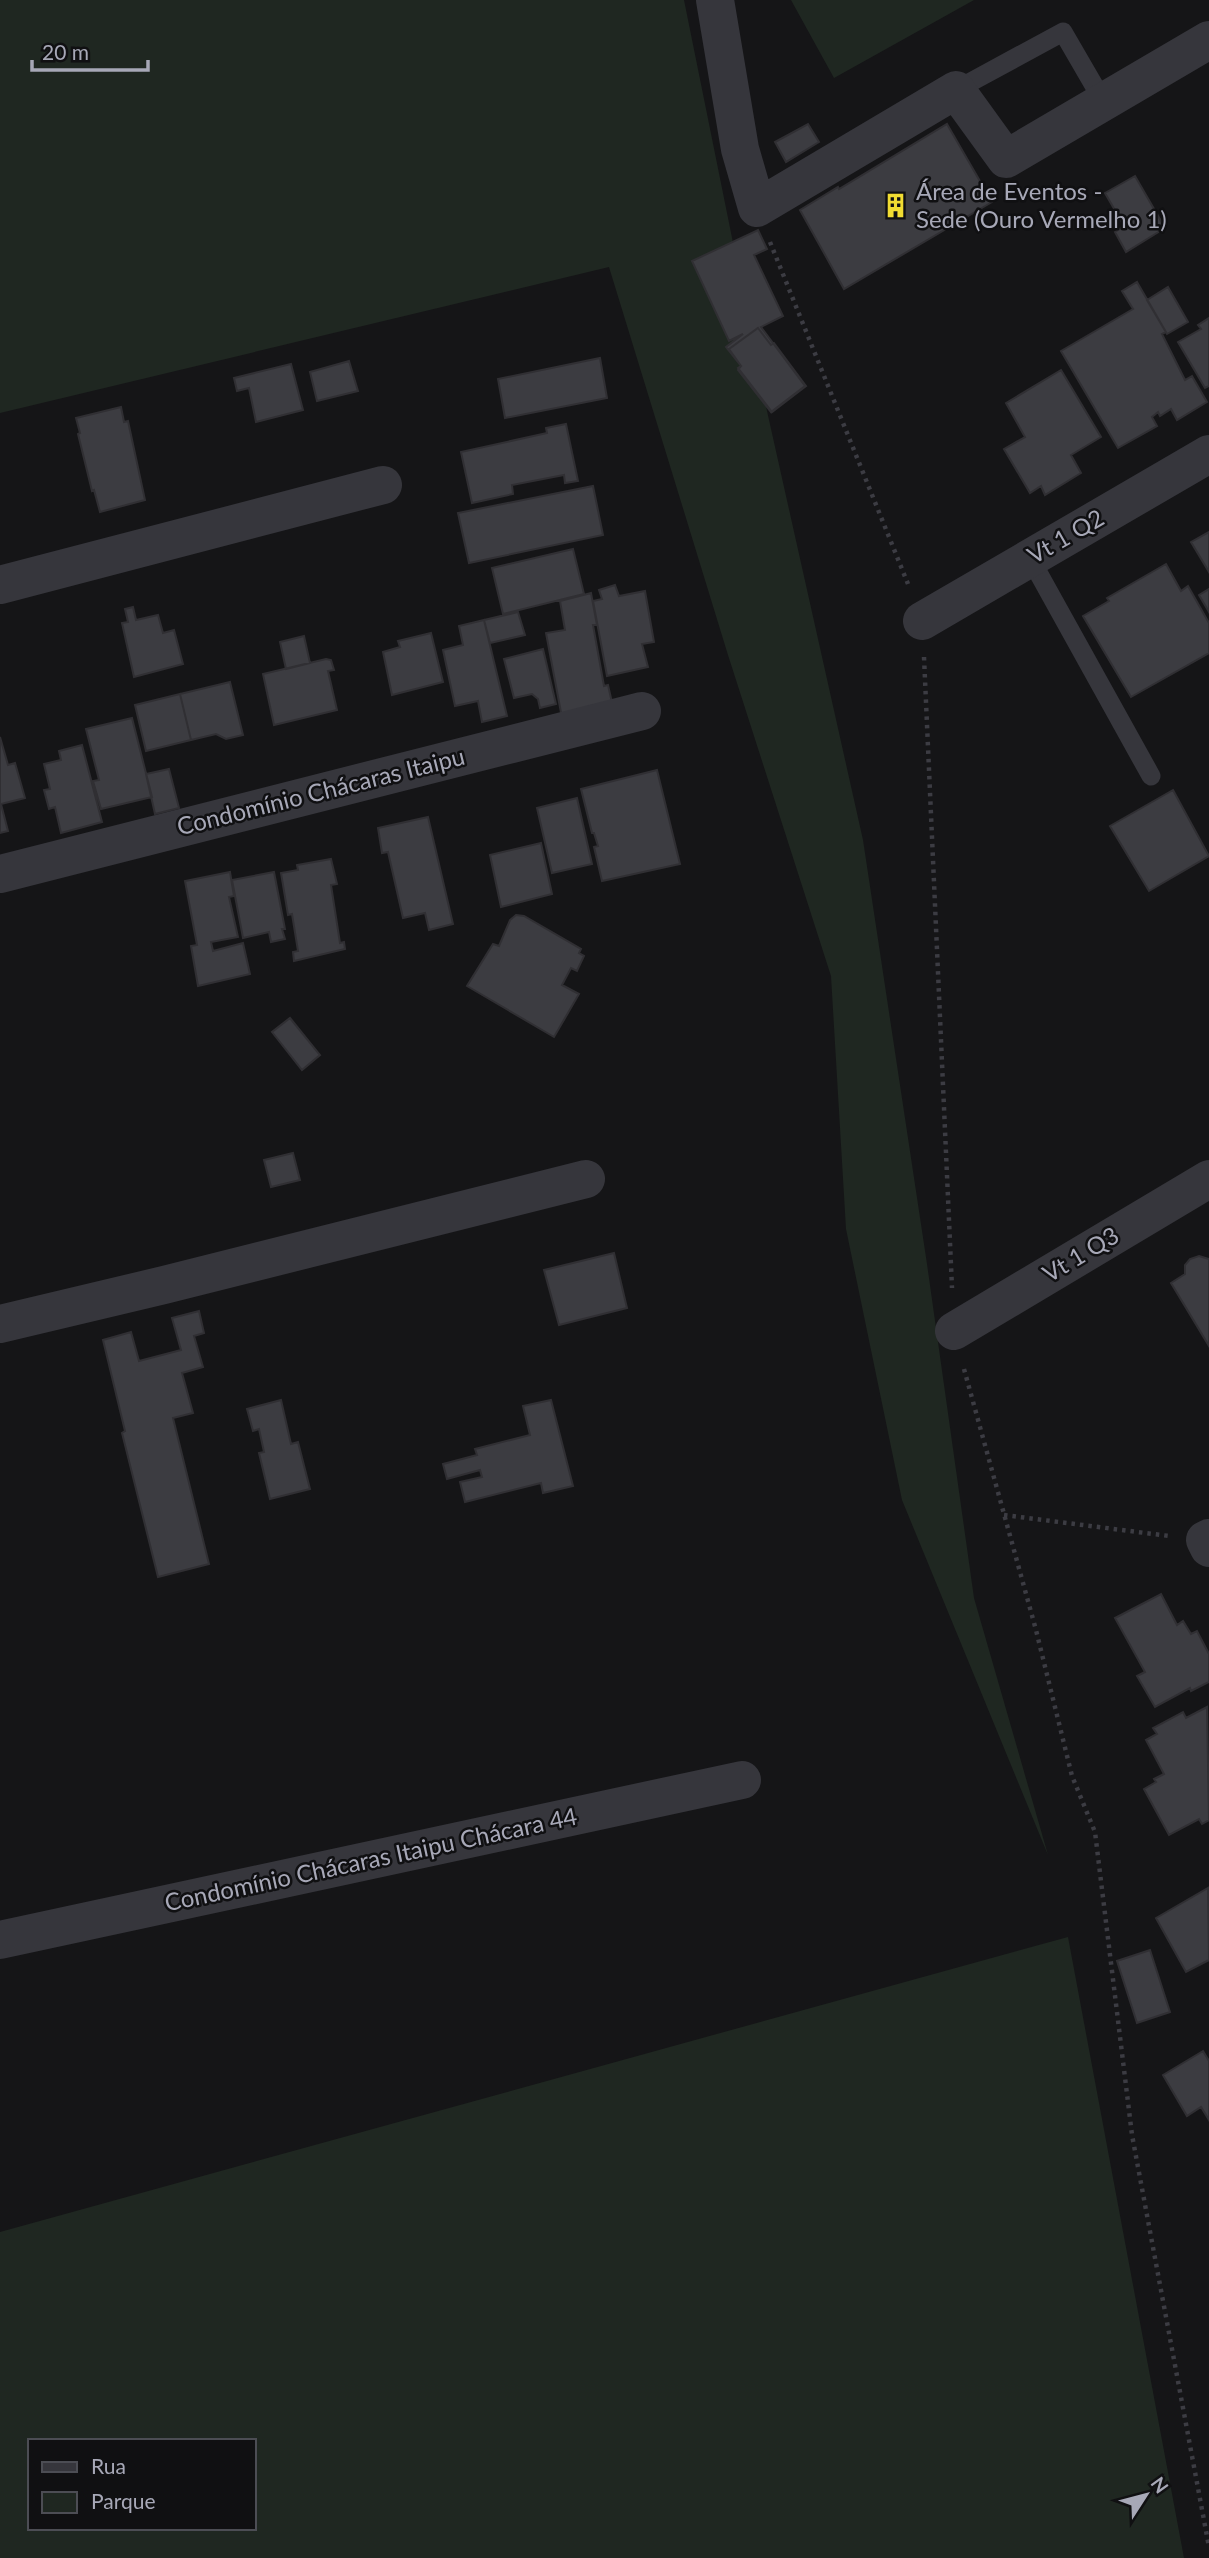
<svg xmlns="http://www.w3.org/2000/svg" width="1209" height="2558" viewBox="0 0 1209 2558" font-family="Lato,sans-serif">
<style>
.green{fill:#1f2721;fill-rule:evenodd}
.building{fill:#3c3c41;stroke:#302f33;stroke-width:2}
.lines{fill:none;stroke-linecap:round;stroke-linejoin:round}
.path{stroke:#3c3c43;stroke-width:4.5;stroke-dasharray:3.5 5;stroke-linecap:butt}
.service{stroke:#36363c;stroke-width:19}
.minor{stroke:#36363c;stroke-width:38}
.labels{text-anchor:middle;stroke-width:5;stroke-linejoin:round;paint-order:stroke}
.poi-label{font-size:24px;fill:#a7a8b7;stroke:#101012;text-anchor:start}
.street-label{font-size:24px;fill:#a7a8b7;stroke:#101012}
</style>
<rect width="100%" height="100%" fill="#151517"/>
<!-- green -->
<path class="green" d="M0,0H684L767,411L863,840L927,1264L974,1598L1048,1855L902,1500L846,1229L831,976L728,655L609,267L0,413Z
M791,0H974L834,78Z
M1068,1937L1184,2558H0V2232ZM30,2441H254V2528H30Z"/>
<!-- building -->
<path class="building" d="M808,124L819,142L786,162L775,142Z
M947,124L992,202L844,289L800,210L838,187L839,189Z
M1135,176L1165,228L1126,252L1115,232L1124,226L1105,193Z
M758,230L767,249L754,255L783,316L761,327L805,386L771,412L738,370L741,366L726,347L743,334L729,341L692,261Z
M1137,282L1166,332L1162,334L1185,380L1192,376L1207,402L1177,420L1171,409L1160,416L1158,412L1152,417L1157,426L1118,448L1061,351L1133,309L1122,291Z
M1168,287L1188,322L1167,334L1147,300Z
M1209,318V386L1205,388L1178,342L1201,329L1198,325Z
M758,328L771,345L774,343L806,386L772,412L738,368L741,366L729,349Z
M600,358L607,398L505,418L498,379Z
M349,361L358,391L317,401L310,372Z
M291,364L303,410L256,422L249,388L237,391L234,378Z
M1061,370L1101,437L1071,455L1081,473L1045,495L1041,486L1030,493L1004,449L1025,437L1006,403Z
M121,407L124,422L128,421L145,500L100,512L94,490L92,491L78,434L80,433L76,418Z
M566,424L578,481L565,483L564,475L512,485L513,494L472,503L461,452L547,433L546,428Z
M593,486L603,535L469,563L458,513Z
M1209,532V572L1191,542Z
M573,549L584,594L503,614L492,568Z
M1166,564L1181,591L1188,586L1209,623V653L1131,697L1083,616L1109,601L1107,598Z
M615,585L619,596L645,591L654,642L642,644L648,667L607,676L593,601L602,599L599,590Z
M1209,589V612L1199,595Z
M591,593L597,625H593L604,686L608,685L613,707L562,718L546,633L565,630L560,601Z
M133,607L136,620L158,615L163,633L174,630L183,664L134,677L122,623L128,622L125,609Z
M518,612L525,635L490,643L484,620Z
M484,620L507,716L482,722L478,701L455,706L443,650L463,645L459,626Z
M431,633L443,682L392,695L383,652L400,647L398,641Z
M304,636L310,663L286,669L280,642Z
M543,649L556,704L540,708L538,699L532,694L514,698L504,659Z
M326,659L331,660L334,670L328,671L337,710L274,725L263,674Z
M230,682L243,735L226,739L216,734L191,740L180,694Z
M180,694L191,740L146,751L135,705Z
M132,718L152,797L101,809L93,781L99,780L86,729Z
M0,737L8,765L15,763L25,798L1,804L8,831L0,833Z
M82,745L102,822L61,833L55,807L49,809L44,790L50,789L44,764L61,760L59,751Z
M169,769L179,808L155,814L146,774Z
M657,770L680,864L602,881L594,847L598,846L594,833H592L581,789Z
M1173,790L1209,856L1149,891L1110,826Z
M577,798L592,864L552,873L537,808Z
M428,817L453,924L429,930L425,913L403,918L388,852L382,853L378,828Z
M541,843L552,894L501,907L490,855Z
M331,859L337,884L331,885L340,943L344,942L345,949L294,961L293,952L298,951L292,914L288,915L281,873L298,870L297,865Z
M230,872L234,896L229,897L238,937L211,942L213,951L243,943L250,974L198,986L191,946L197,945L185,881Z
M274,872L285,929H282L285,939L271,942L269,932L243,938L232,880Z
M516,915L524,916L581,949L579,953L584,956L577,971L571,968L562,985L579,994L554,1037L467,986L493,944L499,946L510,920Z
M290,1018L320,1055L302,1070L272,1032Z
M293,1153L300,1180L271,1187L264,1160Z
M614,1253L627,1308L559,1325L544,1270Z
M1199,1256L1209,1259V1346L1171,1283L1185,1274V1265L1190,1259Z
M199,1311L204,1333L194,1336L203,1367L182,1373L193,1413L173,1418L209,1564L158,1577L122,1433L125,1431L103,1340L131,1332L139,1361L181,1350L172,1318Z
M281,1400L291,1444L298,1442L310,1489L270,1499L259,1453L264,1452L259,1429L253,1431L247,1409Z
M551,1400L573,1486L543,1493L541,1483L465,1502L460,1482L482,1477L480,1470L447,1479L443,1464L477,1455L475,1449L530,1435L523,1406Z
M1161,1594L1177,1625L1183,1621L1191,1634L1197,1631L1209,1654V1682L1191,1691L1190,1688L1155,1707L1137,1676L1145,1672L1115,1618Z
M1207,1707L1209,1820L1202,1824L1199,1819L1169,1835L1144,1789L1156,1782L1154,1779L1164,1774L1146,1740L1157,1734L1153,1728L1183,1712L1186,1718Z
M1208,1888L1209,1960L1186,1972L1156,1918Z
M1150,1950L1170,2012L1137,2023L1117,1961Z
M1203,2051L1209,2061V2120L1201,2107L1187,2116L1163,2075Z"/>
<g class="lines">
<!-- path -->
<path class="path" d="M770,242L908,584
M924,657L952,1288
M964,1369L1036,1630L1072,1776L1095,1832L1132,2135L1209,2547
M1004,1515L1169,1536"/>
<!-- service -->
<path class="service" d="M956,90L1063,32L1103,101
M1030,558L1151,776"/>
<!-- minor -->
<path class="minor" d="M715,0L740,149L757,208L956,90L1006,159L1209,40
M0,585L383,485
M922,621L1209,454
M0,874L642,711
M0,1324L164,1285L586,1179
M954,1331L1209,1179
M1209,1538L1205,1540L1209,1548
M0,1940L742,1780"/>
</g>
<!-- icons -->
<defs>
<symbol id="building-bare" viewBox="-9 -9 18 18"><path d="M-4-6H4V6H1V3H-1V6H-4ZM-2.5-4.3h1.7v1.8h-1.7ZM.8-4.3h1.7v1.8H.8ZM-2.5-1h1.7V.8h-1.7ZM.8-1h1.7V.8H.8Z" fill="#f1dc32" stroke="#101012" stroke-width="2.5" paint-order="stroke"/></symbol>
</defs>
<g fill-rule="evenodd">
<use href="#building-bare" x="878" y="188" width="35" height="35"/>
</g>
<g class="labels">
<!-- poi labels -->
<g class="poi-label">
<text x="916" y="200">Área de Eventos -<tspan x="916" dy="28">Sede (Ouro Vermelho 1)</tspan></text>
</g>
<!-- street labels -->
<g class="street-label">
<text transform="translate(1066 537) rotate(-30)" y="8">Vt 1 Q2</text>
<text transform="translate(321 792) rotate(-14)" y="8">Condomínio Chácaras Itaipu</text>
<text transform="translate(1081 1255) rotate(-31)" y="8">Vt 1 Q3</text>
<text transform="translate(371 1860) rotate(-12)" y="8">Condomínio Chácaras Itaipu Chácara 44</text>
</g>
</g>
<!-- legend -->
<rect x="28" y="2439" width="228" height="91" fill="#101012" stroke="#4c4d54" stroke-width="2"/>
<rect x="42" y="2462" width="35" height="10" fill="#36363c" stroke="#4c4d54" stroke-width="2"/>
<text x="91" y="2474" font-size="21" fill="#a7a8b7">Rua</text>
<rect x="42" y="2492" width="35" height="21" fill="#1f2721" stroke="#4c4d54" stroke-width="2"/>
<text x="91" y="2509" font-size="21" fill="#a7a8b7">Parque</text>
<!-- north arrow -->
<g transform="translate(1146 2495) rotate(54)" stroke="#101012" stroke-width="5" paint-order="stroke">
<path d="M0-5L12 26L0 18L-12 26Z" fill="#a7a8b7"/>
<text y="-10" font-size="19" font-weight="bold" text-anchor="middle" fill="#a7a8b7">N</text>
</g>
<!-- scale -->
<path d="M32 60v10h116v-10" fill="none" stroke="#a7a8b7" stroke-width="3.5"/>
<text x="42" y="60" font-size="21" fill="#a7a8b7" stroke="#101012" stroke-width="5" paint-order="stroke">20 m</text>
</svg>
